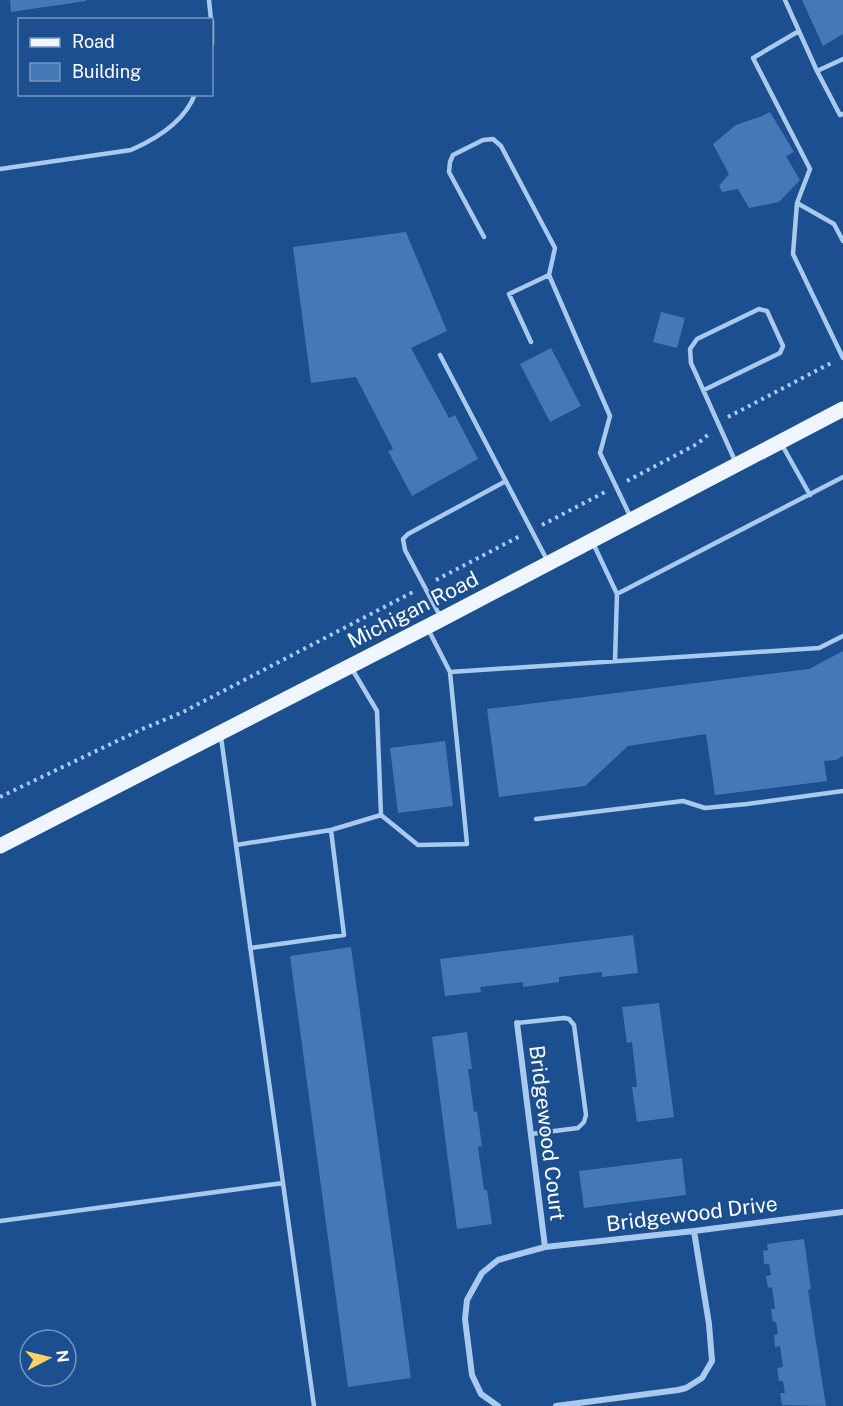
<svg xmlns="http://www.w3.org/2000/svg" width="843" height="1406" viewBox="0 0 843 1406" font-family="'Public Sans',sans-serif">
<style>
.building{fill:#4478b7}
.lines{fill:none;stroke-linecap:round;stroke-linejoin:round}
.path{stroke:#a9c9ee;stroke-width:4;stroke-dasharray:3 4.5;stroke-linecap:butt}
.lane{stroke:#a9c9ee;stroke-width:4.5}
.street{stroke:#a9c9ee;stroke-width:6}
.primary{stroke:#f0f6ff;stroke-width:15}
.labels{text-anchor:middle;stroke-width:4.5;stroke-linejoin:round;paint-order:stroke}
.street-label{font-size:21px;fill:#fff;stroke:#1b4f8f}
</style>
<rect width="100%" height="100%" fill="#1b4f8f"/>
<!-- building -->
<path class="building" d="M10,0H86V1L11,12Z
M802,0H843V34L823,46Z
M770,112L794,152L786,156L800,180L779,202L749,208L738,189L722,192L719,186L729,174L713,144L736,125L762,116Z
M406,232L447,331L411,348L449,418L455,415L478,459L412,496L388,451L393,449L356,377L311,383L293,247Z
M661,312L685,318L677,348L653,342Z
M551,348L581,406L550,422L520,364Z
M843,651V756L836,760L824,761L827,781L715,795L706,734L628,746L585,786L499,797L487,709L809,669Z
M445,741L453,806L398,813L390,748Z
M633,935L638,973L602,977V972L559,977V982L523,987V982L480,987L481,992L445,996L440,959Z
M351,947L411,1378L348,1387L290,956Z
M659,1003L674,1117L637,1122L632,1087H637L632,1042L627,1043L622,1007Z
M467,1032L472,1069H468L474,1112L477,1111L482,1146L478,1147L484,1190H487L492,1224L457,1229L432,1037Z
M682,1158L686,1195L584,1208L579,1171Z
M804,1239L811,1289L808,1290L826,1406L782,1405L780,1393H785L783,1381H779L777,1368L783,1367L780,1346L775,1347L774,1335L778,1334L776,1322H773L771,1309H775L772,1287L768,1288L766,1276L771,1275L769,1264H764L763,1251L768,1250L767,1244Z"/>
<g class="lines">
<!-- path -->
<path class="path" d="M728,417L833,362
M627,481L697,444L709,434
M542,525L605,492
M436,580L522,535
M0,797L140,730L183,712L413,592"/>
<!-- lane -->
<path class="lane" d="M209,0L211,20
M785,0L817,71L840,115L843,114
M212,21V44
M799,31L753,58L810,169L797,203L793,254L843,358
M817,71L843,59
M0,169L131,150C156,139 185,121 195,94
M797,203L834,224L843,241
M484,237L449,172L450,162L453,155L483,140L493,139L501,146L555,248L549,275L610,416L600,453L631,518
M531,342L509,294L549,275
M440,355L547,560
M704,390L780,353L783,346L767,311L759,309L697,339L690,349L691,363L736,463
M782,445L810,495
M593,543L617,594L615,661
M617,594L843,477
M440,616L405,550L403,539L408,534L506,481
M428,629L450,672L819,648L843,636
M352,669L377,711L381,815L418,845L467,844L450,672
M221,737L314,1406
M536,819L683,801L705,808L747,804L843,791
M236,845L331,830
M250,948L344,935L331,830L381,815
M517,1023L564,1018L569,1019L574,1025L586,1115L584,1122L578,1128L531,1134
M0,1221L283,1183"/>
<!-- street -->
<path class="street" d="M517,1023L545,1247
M498,1406L481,1394L472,1375L465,1319L467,1300L482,1273L498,1260L545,1247L694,1231L843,1212
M556,1406L678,1390L686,1388L702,1378L712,1361L709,1324L694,1231"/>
<!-- primary -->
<path class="primary" d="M0,846L442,619L843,409"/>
</g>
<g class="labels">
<!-- street labels -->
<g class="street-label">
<text transform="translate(413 610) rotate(-27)" y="7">Michigan Road</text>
<text transform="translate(547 1133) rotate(83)" y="7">Bridgewood Court</text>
<text transform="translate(692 1214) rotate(-7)" y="7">Bridgewood Drive</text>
</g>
</g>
<!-- legend -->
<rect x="18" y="18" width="195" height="78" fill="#1b4f8f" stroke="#7695bc" stroke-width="1.5"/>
<rect x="30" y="38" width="30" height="9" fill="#f0f6ff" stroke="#7695bc" stroke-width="1.5"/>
<text x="72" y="48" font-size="18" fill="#ffffff">Road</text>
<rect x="30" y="63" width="30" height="18" fill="#4478b7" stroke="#7695bc" stroke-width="1.5"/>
<text x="72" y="78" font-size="18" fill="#ffffff">Building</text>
<!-- north arrow -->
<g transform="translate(48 1358) rotate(83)"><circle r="28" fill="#1b4f8f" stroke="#7695bc" stroke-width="1.5"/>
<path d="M0-4.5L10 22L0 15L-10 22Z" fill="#ffd166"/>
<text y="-9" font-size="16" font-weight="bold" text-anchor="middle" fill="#ffffff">N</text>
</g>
</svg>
